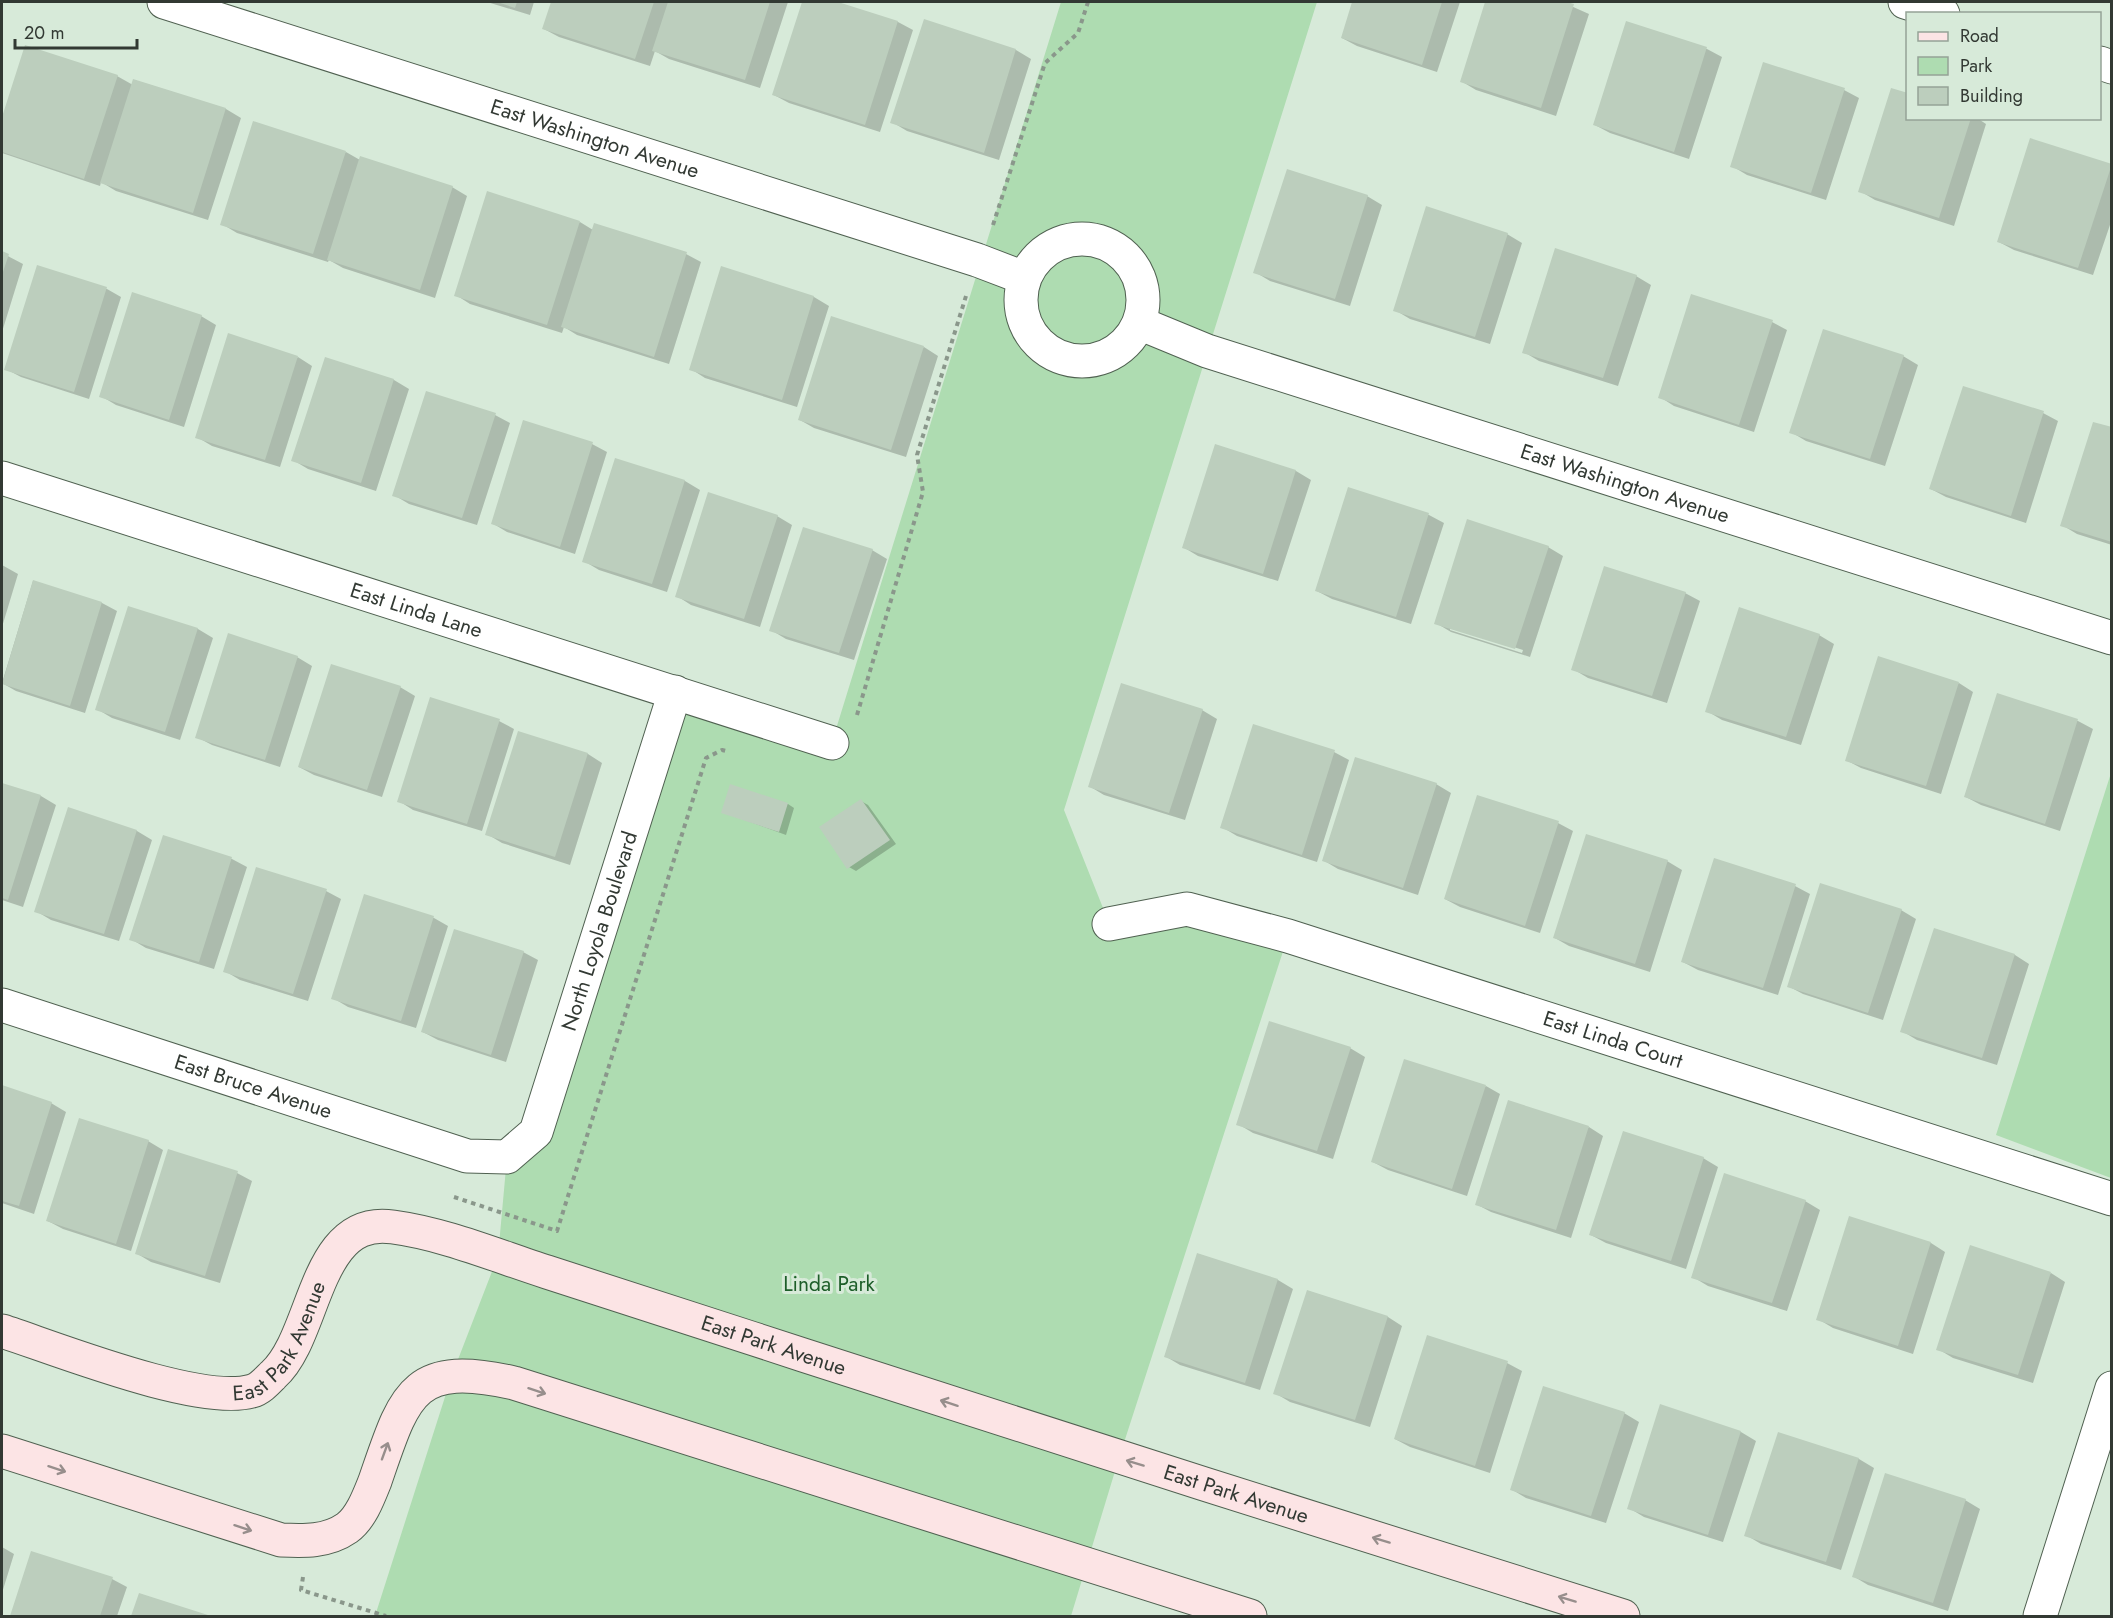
<svg xmlns="http://www.w3.org/2000/svg" width="2113" height="1618" viewBox="0 0 2113 1618" font-family="Jost,sans-serif">
<style>
.green{fill:#aedcb1}
.shadow{fill:#0003;fill-rule:evenodd}
.building{fill:#bccebd}
.lines{fill:none;stroke-linecap:round;stroke-linejoin:round}
.street-casing{stroke:#506151;stroke-width:35}
.secondary-casing{stroke:#506151;stroke-width:35}
.path{stroke:#8a978b;stroke-width:4;stroke-dasharray:4.5 4.5;stroke-linecap:butt}
.street{stroke:#fff;stroke-width:33}
.secondary{stroke:#fce4e5;stroke-width:33}
.oneway{stroke:#978e8c}
.labels{text-anchor:middle;stroke-width:6;stroke-linejoin:round;paint-order:stroke}
.street-label{font-size:21px;fill:#323933;stroke:#d7ead9}
.park-label{font-size:21px;fill:#1d5e29;stroke:#d7ead9}
</style>
<rect width="100%" height="100%" fill="#d7ead9"/>
<!-- green -->
<path class="green" d="M1061,2H1317L1064,810L1109,923L1187,909L1288,936L1119,1458L1071,1616H375L452,1375L498,1256L507,1157L536,1131L675,692L832,742Z
M2111,773V1178L1996,1135Z"/>
<!-- shadow -->
<path class="shadow" d="M487,2H534L530,15Z
M553,2H788L760,88L669,59L655,51L650,66L559,37L544,29Z
M804,2H834L898,22L913,30L880,132L789,103L774,95Z
M1354,2H1460L1437,72L1357,46L1342,38Z
M1487,2H1562L1589,14L1556,116L1476,90L1461,81Z
M925,21L1016,50L1031,59L999,160L907,131L892,122Z
M1627,23L1707,49L1722,57L1689,159L1610,133L1595,125Z
M26,47L117,76L133,85L134,80L226,109L241,118L208,220L116,191L101,182L100,186L2,153V122Z
M1844,90L1859,98L1826,200L1747,175L1732,166Z
M1908,118H1977L1986,124L1954,226L1875,200L1860,191Z
M2031,140L2112,166V219L2093,275L2014,250L1999,242Z
M346,152L360,160L452,187L467,196L435,298L343,268L329,260L328,262L237,233L222,224Z
M1367,196L1382,205L1350,306L1270,281L1255,272Z
M580,222L593,230L686,254L701,262L669,364L577,335L564,327L562,333L470,304L456,295Z
M1507,234L1522,243L1490,344L1410,319L1395,310Z
M2,253L23,264L2,332Z
M38,267L107,289L121,297L89,399L21,377L6,369Z
M722,268L814,297L829,306L797,407L705,378L691,369Z
M1636,276L1651,285L1618,386L1539,361L1524,352Z
M201,316L216,325L184,427L116,405L101,396Z
M1772,322L1787,330L1754,432L1674,406L1660,397Z
M924,347L938,356L906,457L814,428L800,420Z
M1903,356L1918,365L1885,466L1806,441L1791,432Z
M298,357L312,366L280,467L212,446L197,437Z
M326,359L394,380L409,389L376,491L308,469L293,460Z
M2043,413L2058,421L2026,523L1946,497L1931,489Z
M495,415L510,423L477,525L409,504L394,495Z
M2112,429V545L2077,534L2062,525Z
M592,444L607,452L575,554L507,532L492,523Z
M1216,445L1296,471L1311,480L1278,581L1198,556L1183,547Z
M616,460L685,481L700,490L667,592L599,570L584,561Z
M1349,489L1429,515L1444,523L1411,624L1332,599L1317,591Z
M777,516L792,525L760,627L691,605L677,596Z
M1548,547L1563,556L1530,657L1451,632L1436,623ZM1450,627L1523,650L1522,653L1450,630Z
M872,550L887,559L854,660L786,639L771,630Z
M2,565L18,574L2,627Z
M33,581L102,603L117,611L85,713L16,691L2,683Z
M1685,593L1700,601L1667,703L1588,678L1573,669Z
M129,608L198,629L213,638L180,740L112,718L97,709Z
M1819,635L1834,644L1801,745L1722,720L1707,711Z
M297,657L312,666L280,767L212,745L197,737Z
M1959,683L1973,692L1941,794L1861,768L1846,760Z
M400,687L415,696L382,797L314,775L299,767Z
M1998,695L2078,721L2093,729L2060,831L1981,805L1966,797Z
M1202,710L1217,719L1185,820L1104,795L1089,786Z
M499,721L514,729L482,831L413,810L399,801Z
M519,733L588,754L602,763L570,865L502,843L487,834Z
M1334,752L1349,760L1317,862L1237,836L1222,827Z
M2,784L41,796L56,805L23,907L2,900Z
M1436,784L1451,793L1418,895L1338,869L1323,860Z
M861,801L868,805L896,844L856,871L849,867Z
M788,804L794,808L786,835L723,812Z
M69,809L137,831L152,840L119,941L51,920L36,911Z
M1558,823L1573,831L1540,933L1460,907L1445,899Z
M164,837L232,859L247,867L214,969L146,948L131,939Z
M1667,861L1682,870L1650,972L1569,946L1555,938Z
M1795,886L1810,894L1778,995L1698,970L1683,962Z
M326,891L341,899L308,1001L240,980L225,971Z
M365,896L434,918L448,926L416,1028L348,1007L333,998Z
M1901,910L1916,919L1883,1020L1803,994L1788,986Z
M1935,929L2015,955L2029,964L1997,1065L1917,1040L1902,1031Z
M523,952L538,960L506,1062L438,1040L423,1032Z
M1350,1048L1365,1057L1333,1159L1253,1133L1238,1124Z
M1486,1086L1500,1094L1467,1196L1388,1170L1373,1162Z
M2,1087L51,1103L66,1112L34,1214L2,1203Z
M1589,1127L1603,1136L1571,1238L1491,1212L1476,1204Z
M148,1141L163,1150L131,1251L63,1229L48,1221Z
M1703,1158L1718,1167L1686,1269L1606,1243L1591,1235Z
M237,1173L252,1181L220,1283L151,1262L136,1253Z
M1805,1201L1820,1210L1787,1311L1708,1286L1693,1277Z
M1850,1218L1931,1243L1945,1252L1913,1354L1833,1328L1818,1319Z
M1198,1254L1278,1280L1293,1289L1260,1390L1180,1365L1165,1356Z
M2051,1273L2065,1282L2033,1383L1953,1358L1938,1349Z
M1308,1291L1388,1317L1402,1326L1370,1427L1290,1402L1275,1393Z
M1507,1363L1522,1371L1490,1473L1410,1447L1395,1439Z
M1661,1406L1741,1432L1756,1441L1723,1542L1644,1517L1629,1508Z
M1624,1413L1639,1422L1606,1523L1526,1498L1511,1489Z
M1779,1434L1859,1459L1874,1468L1841,1570L1761,1544L1746,1535Z
M1965,1500L1980,1509L1948,1611L1868,1585L1853,1576Z
M2,1547L14,1554L2,1593Z
M32,1553L112,1579L127,1587L117,1616H11Z
M140,1594L208,1616H133Z"/>
<!-- building -->
<path class="building" d="M497,2H517L515,8Z
M551,2H654L635,59L542,29Z
M668,2H770L745,80L652,51Z
M802,2H838L898,21L865,125L772,95Z
M1352,2H1442L1422,65L1341,38Z
M1485,2H1567L1574,4L1541,108L1460,82Z
M924,19L1016,49L984,153L890,123Z
M1626,21L1707,47L1674,152L1593,125Z
M25,45L118,75L84,179L2,152V117Z
M1763,62L1845,88L1811,193L1730,167Z
M133,79L226,108L193,213L100,183Z
M1891,88L1908,93V118H1971L1939,218L1858,192Z
M253,121L346,151L313,254L220,225Z
M2030,138L2112,164L2078,268L1997,242Z
M360,156L453,186L420,290L327,260Z
M1287,169L1368,195L1335,299L1253,273Z
M487,191L580,221L547,325L454,296Z
M1426,206L1508,233L1475,337L1393,311Z
M594,223L687,252L654,357L561,327Z
M1555,248L1637,275L1603,378L1522,353Z
M2,251L9,254L2,275Z
M37,265L107,287L74,392L4,370Z
M721,266L814,296L782,400L689,370Z
M132,292L202,315L169,420L99,397Z
M1691,294L1773,320L1739,425L1658,398Z
M831,316L924,346L891,450L798,420Z
M1823,329L1904,355L1870,459L1789,433Z
M228,333L298,356L265,460L195,438Z
M325,357L394,379L361,483L291,461Z
M1963,386L2044,411L2011,516L1929,489Z
M426,391L496,413L462,518L392,496Z
M523,420L593,442L560,547L491,524Z
M2093,422L2112,427V542L2060,526Z
M1215,444L1296,470L1263,574L1182,548Z
M615,458L685,480L652,584L582,562Z
M1348,487L1429,513L1396,617L1315,591Z
M708,492L778,515L744,619L675,597Z
M1467,519L1549,546L1515,649L1434,624Z
M803,527L873,549L839,653L769,631Z
M1604,566L1686,592L1652,696L1571,670Z
M33,580L102,602L70,706L2,684Z
M128,606L198,628L165,732L95,710Z
M1739,607L1820,634L1786,737L1705,712Z
M228,633L298,656L265,760L195,738Z
M1878,656L1959,682L1926,786L1845,761Z
M331,664L401,686L367,790L298,767Z
M1121,683L1203,709L1169,813L1088,787Z
M1997,693L2078,719L2045,824L1964,797Z
M430,697L500,719L467,824L397,802Z
M1253,724L1335,750L1302,855L1220,828Z
M518,731L588,753L555,857L485,835Z
M1355,757L1437,783L1403,888L1322,861Z
M2,783L41,795L8,900L2,898Z
M730,784L788,803L779,832L721,813Z
M1477,795L1559,821L1525,926L1444,899Z
M861,799L890,840L847,869L819,827Z
M68,807L137,830L104,934L34,912Z
M1586,834L1668,860L1635,964L1553,938Z
M163,835L232,857L199,962L129,940Z
M1714,858L1796,884L1763,988L1681,962Z
M256,867L327,889L293,994L223,972Z
M1820,883L1902,909L1868,1013L1787,987Z
M364,894L434,916L401,1021L331,999Z
M1934,928L2015,954L1982,1058L1900,1032Z
M454,929L524,951L491,1055L421,1032Z
M1269,1021L1351,1047L1317,1151L1236,1125Z
M1404,1059L1486,1085L1452,1189L1371,1162Z
M2,1085L52,1102L19,1206L2,1201Z
M1508,1100L1589,1126L1556,1230L1475,1205Z
M79,1118L149,1140L116,1244L46,1221Z
M1623,1131L1704,1157L1671,1261L1589,1235Z
M168,1149L238,1171L205,1276L135,1254Z
M1724,1173L1806,1200L1772,1303L1691,1278Z
M1849,1216L1931,1242L1898,1346L1816,1320Z
M1970,1245L2051,1272L2018,1375L1936,1350Z
M1197,1253L1278,1279L1245,1383L1164,1357Z
M1307,1290L1388,1316L1355,1420L1273,1394Z
M1427,1335L1508,1361L1475,1466L1394,1439Z
M1543,1386L1625,1412L1591,1516L1510,1490Z
M1660,1404L1741,1431L1708,1535L1627,1509Z
M1778,1432L1859,1458L1826,1562L1744,1536Z
M1885,1473L1966,1499L1933,1603L1852,1577Z
M31,1551L113,1577L100,1616H10Z
M139,1593L211,1616H131Z"/>
<g class="lines">
<defs>
<g id="street">
<path id="s1" d="M164,2L977,260L1024,278"/>
<path d="M1905,2L1943,14"/>
<path d="M2100,63L2112,67"/>
<circle cx="1082" cy="300" r="61"/>
<path id="s2" d="M1139,323L1207,351L2112,638"/>
<path id="s3" d="M2,478L832,743"/>
<path id="s4" d="M1109,924L1187,909L1288,936L2112,1199"/>
<path id="s5" d="M2,1005L467,1156L507,1157L536,1132L675,692"/>
<path d="M2040,1616L2112,1388"/>
</g>
<g id="secondary">
<path id="s6" d="M2,1331C57,1349 200,1406 252,1391C260,1389 267,1381 273,1375C317,1336 313,1215 393,1227C445,1234 497,1256 547,1272C633,1300 718,1327 803,1355C1076,1444 1349,1530 1623,1616"/>
<path d="M2,1451L281,1540C304,1541 327,1542 347,1528C361,1518 369,1496 375,1481C405,1394 412,1360 514,1383L1250,1616"/>
</g>
</defs>
<!-- street casing -->
<use href="#street" class="street-casing"/>
<!-- secondary casing -->
<use href="#secondary" class="secondary-casing"/>
<!-- path -->
<path class="path" d="M993,225L1045,63L1078,33L1088,2
M857,715L923,492L917,455L966,296
M454,1197L557,1231L706,758L722,750L726,751
M303,1577L301,1590L386,1616"/>
<!-- street -->
<use href="#street" class="street"/>
<!-- secondary -->
<use href="#secondary" class="secondary"/>
</g>
<!-- one-way arrows -->
<defs><path id="oneway-shaft" d="M-6 0H5M1.5-3L5.5 0L1.5 3" fill="none" stroke-width="1.6" stroke-linecap="round" stroke-linejoin="round" transform="scale(1.5)"/></defs>
<g class="oneway">
<use href="#oneway-shaft" transform="translate(537 1391) rotate(18)"/>
<use href="#oneway-shaft" transform="translate(949 1403) rotate(-162)"/>
<use href="#oneway-shaft" transform="translate(385 1451) rotate(-70)"/>
<use href="#oneway-shaft" transform="translate(1135 1463) rotate(-163)"/>
<use href="#oneway-shaft" transform="translate(57 1469) rotate(18)"/>
<use href="#oneway-shaft" transform="translate(243 1528) rotate(18)"/>
<use href="#oneway-shaft" transform="translate(1381 1540) rotate(-163)"/>
<use href="#oneway-shaft" transform="translate(1567 1599) rotate(-163)"/>
</g>
<g class="labels">
<!-- street labels -->
<g class="street-label">
<text dy="7" stroke="none"><textPath href="#s1" startOffset="452">East Washington Avenue</textPath></text>
<text dy="7" stroke="none"><textPath href="#s2" startOffset="512">East Washington Avenue</textPath></text>
<text dy="7" stroke="none"><textPath href="#s3" startOffset="435">East Linda Lane</textPath></text>
<text dy="7" stroke="none"><textPath href="#s5" startOffset="778">North Loyola Boulevard</textPath></text>
<text dy="7" stroke="none"><textPath href="#s4" startOffset="525">East Linda Court</textPath></text>
<text dy="7" stroke="none"><textPath href="#s5" startOffset="264">East Bruce Avenue</textPath></text>
<text dy="7" stroke="none"><textPath href="#s6" startOffset="315">East Park Avenue</textPath></text>
<text dy="7" stroke="none"><textPath href="#s6" startOffset="890">East Park Avenue</textPath></text>
<text dy="7" stroke="none"><textPath href="#s6" startOffset="1376">East Park Avenue</textPath></text>
</g>
<!-- park labels -->
<g class="park-label">
<text x="829" y="1291">Linda Park</text>
</g>
</g>
<!-- border -->
<rect width="2113" height="1618" fill="none" stroke="#323933" stroke-width="6"/>
<!-- legend -->
<rect x="1906" y="12" width="195" height="108" fill="#d7ead9" stroke="#95a397" stroke-width="1.5"/>
<rect x="1918" y="32" width="30" height="9" fill="#fce4e5" stroke="#95a397" stroke-width="1.5"/>
<text x="1960" y="42" font-size="18" fill="#323933">Road</text>
<rect x="1918" y="57" width="30" height="18" fill="#aedcb1" stroke="#95a397" stroke-width="1.5"/>
<text x="1960" y="72" font-size="18" fill="#323933">Park</text>
<rect x="1918" y="87" width="30" height="18" fill="#bccebd" stroke="#95a397" stroke-width="1.5"/>
<text x="1960" y="102" font-size="18" fill="#323933">Building</text>
<!-- scale -->
<path d="M15 39v9h122v-9" fill="none" stroke="#323933" stroke-width="3"/>
<text x="24" y="39" font-size="18" fill="#323933" stroke="#d7ead9" stroke-width="4.5" paint-order="stroke">20 m</text>
</svg>
